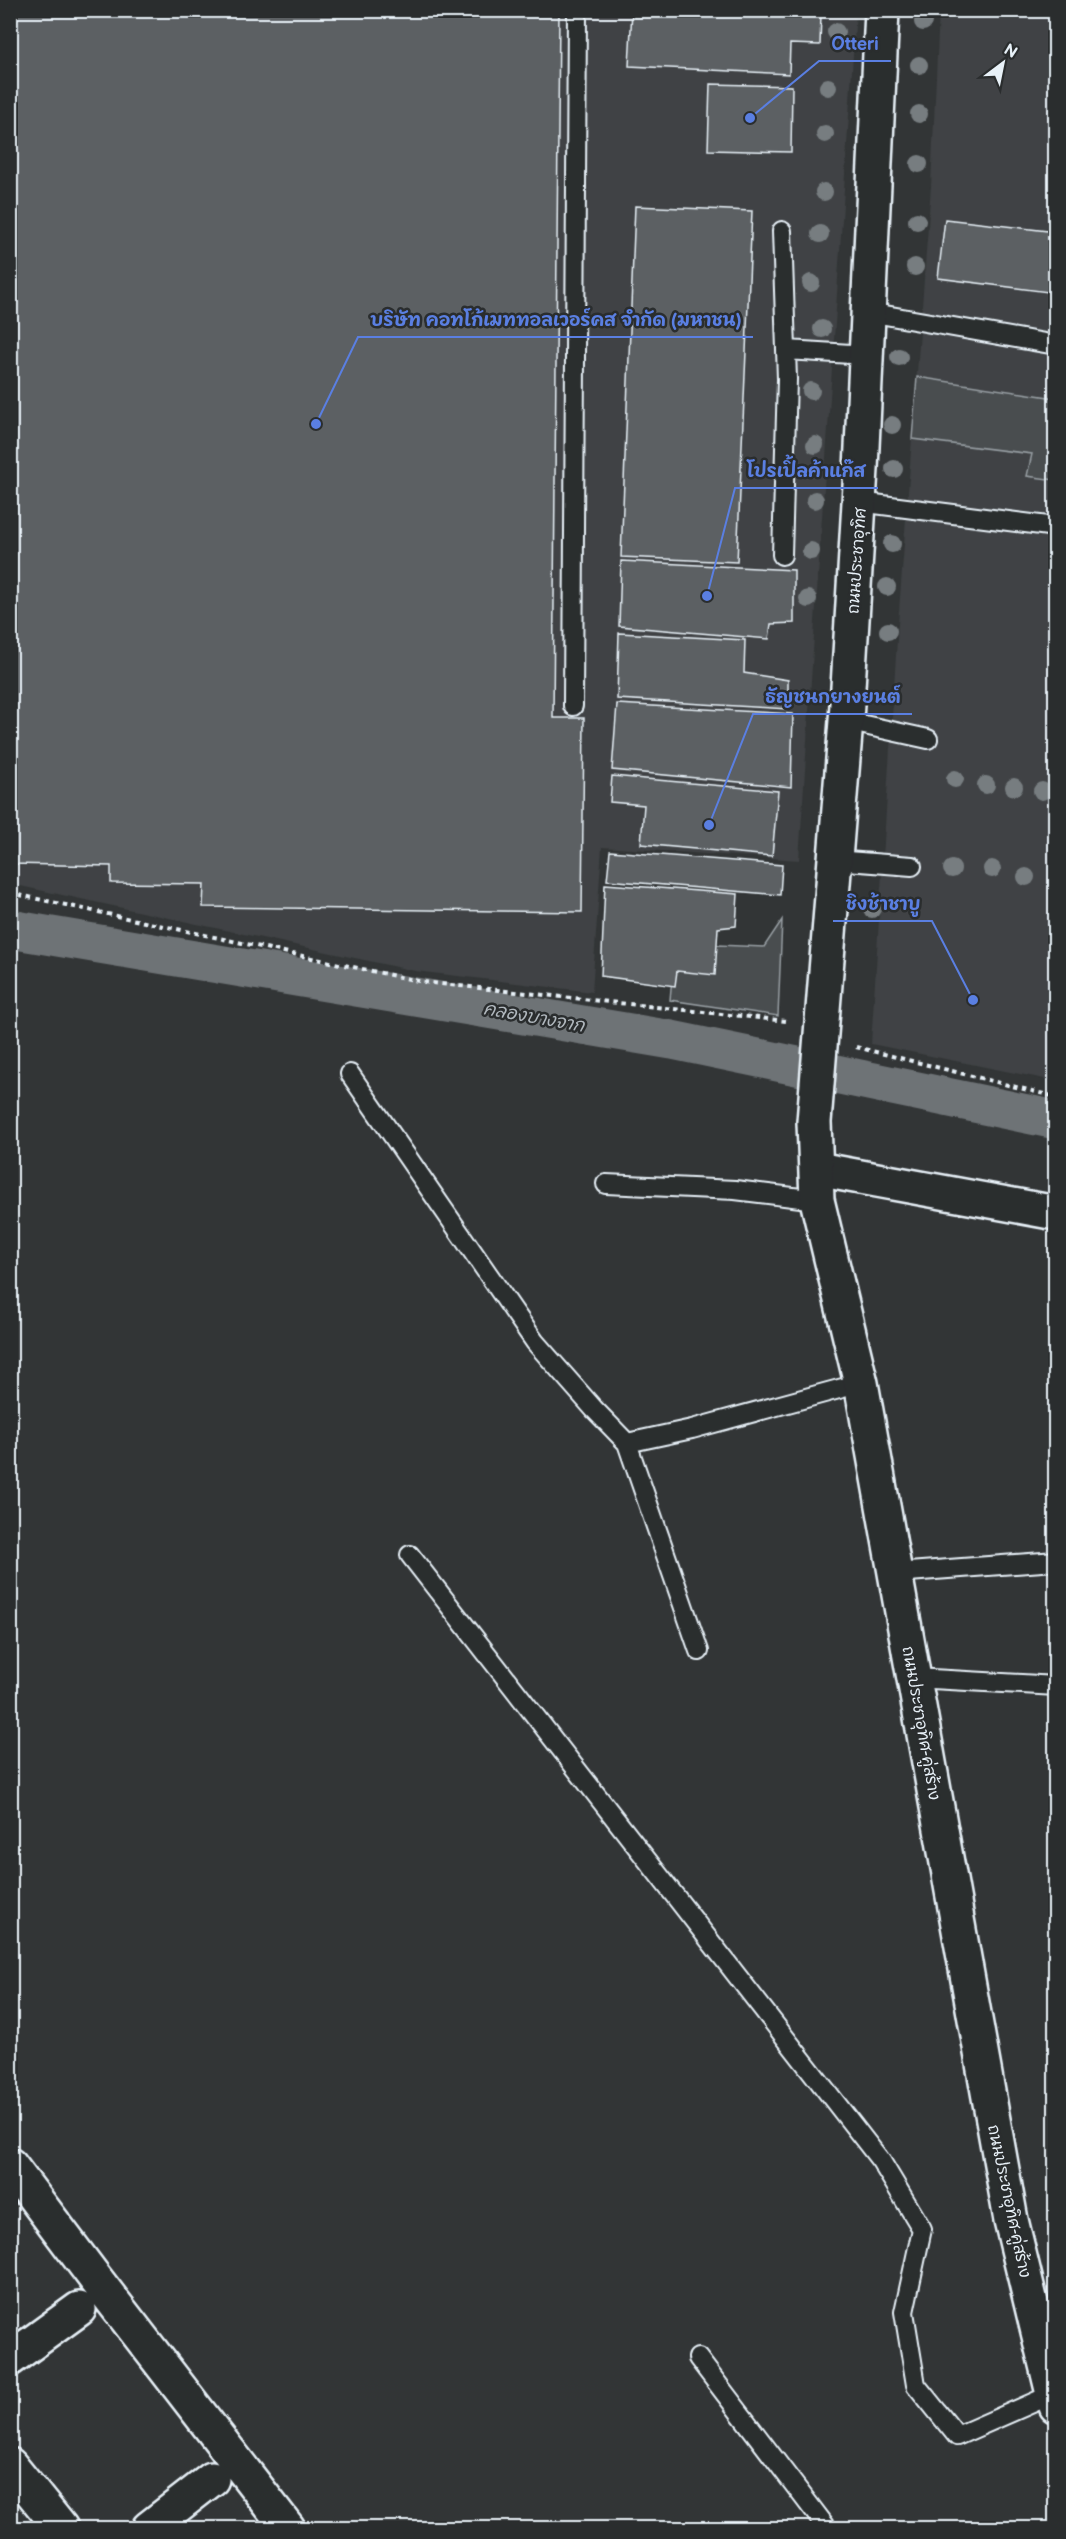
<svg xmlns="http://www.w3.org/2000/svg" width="1066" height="2539" viewBox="0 0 1066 2539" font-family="'Balsamiq Sans','Playpen Sans Thai',sans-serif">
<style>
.built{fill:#3f4244}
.green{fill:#494d4f;stroke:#989fa4;stroke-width:1.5}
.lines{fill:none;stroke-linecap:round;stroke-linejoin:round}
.canal{stroke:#6e7376;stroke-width:39}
.building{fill:#5c6063;stroke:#e8f1f8;stroke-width:1.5}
.lane-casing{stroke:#e8f1f8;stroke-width:22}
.street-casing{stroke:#e8f1f8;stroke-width:38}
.secondary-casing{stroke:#e8f1f8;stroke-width:38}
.path{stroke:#e8f1f8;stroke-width:4;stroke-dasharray:4.5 4.5;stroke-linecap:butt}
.lane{stroke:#2a2d2e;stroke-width:18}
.street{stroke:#2a2d2e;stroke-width:33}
.secondary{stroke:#2a2d2e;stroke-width:33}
.tree{fill:#777d80}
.labels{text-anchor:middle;stroke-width:5;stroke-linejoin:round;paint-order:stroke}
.street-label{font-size:16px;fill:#e8f1f8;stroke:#2a2d2e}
.water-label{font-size:18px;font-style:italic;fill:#b1b8be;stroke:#2a2d2e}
.leader{fill:none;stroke:#5a7fe2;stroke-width:2}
.callout-dot{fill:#5a7fe2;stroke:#2a2d2e;stroke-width:2}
.callout-label{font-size:18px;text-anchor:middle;font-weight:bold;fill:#5a7fe2;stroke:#2a2d2e;stroke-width:5;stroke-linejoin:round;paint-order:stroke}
</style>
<rect width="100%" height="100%" fill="#323536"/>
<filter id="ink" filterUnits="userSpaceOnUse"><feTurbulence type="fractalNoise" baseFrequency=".0167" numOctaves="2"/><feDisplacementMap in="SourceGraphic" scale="12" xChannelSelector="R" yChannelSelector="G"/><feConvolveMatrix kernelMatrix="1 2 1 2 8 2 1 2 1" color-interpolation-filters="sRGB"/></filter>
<g filter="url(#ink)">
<!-- built -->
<path class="built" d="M11,11H856L799,860L602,847L592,992L415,971L11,884Z
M939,11H1055V1081L871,1044L898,624L931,186Z"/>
<!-- green -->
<path class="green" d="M917,377L1055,398V480L1027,476L1032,454L912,439Z
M782,920L778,1016L670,1000L673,966L717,945L764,947Z"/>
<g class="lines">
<!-- canal -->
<path class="canal" d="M10,929L672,1040L1056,1120"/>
</g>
<!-- building -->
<path class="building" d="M10,10H559L553,718H584L582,912L203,907L204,884L111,883V866L10,864Z
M632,10H744L821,14L820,45L790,44L789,74L629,66Z
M710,84L792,86L791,152L708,150Z
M635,206L752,211L737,562L621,557Z
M945,219L1056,232V293L938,278Z
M621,561L794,570V623L771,624L769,639L619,626Z
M619,633L745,640L744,673L788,680V709L617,699Z
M617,704L793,714L791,787L612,770Z
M612,776L778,791L772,856L641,844L644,805L610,802Z
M610,851L782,865L780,895L607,880Z
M605,884L738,894L736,926L718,928L715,975L677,971L675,986L601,976Z"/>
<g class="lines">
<defs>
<path id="lane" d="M868,312L1056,345
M787,350L867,355
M859,502L1056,527
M782,555L787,379L782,231
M573,706L577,10
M846,721L928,739
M834,860L912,866
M350,1074L535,1342L594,1409L627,1443L692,1429L861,1383
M606,1184L735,1190L817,1200
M627,1443L699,1651
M410,1555L881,2161L922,2229L904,2312L916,2385L957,2436L1053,2394
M895,1573L1056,1561
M914,1678L1056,1686
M698,2358L827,2528"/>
<path id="street" d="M817,1169L1056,1213
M10,2165L95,2278L288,2528
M10,2359L79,2309
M10,2465L61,2528
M149,2528L212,2479"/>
<path id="secondary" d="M882,10L861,469L846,721L814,1122L817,1200L861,1383L1011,2220L1056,2406"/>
</defs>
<!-- lane casing -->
<use href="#lane" class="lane-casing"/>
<!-- street casing -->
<use href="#street" class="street-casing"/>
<!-- secondary casing -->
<use href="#secondary" class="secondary-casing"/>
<!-- path -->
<path class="path" d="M10,893L423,982L787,1021
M856,1047L1056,1097"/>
<!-- lane -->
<use href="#lane" class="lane"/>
<!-- street -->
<use href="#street" class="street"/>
<!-- secondary -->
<use href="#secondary" class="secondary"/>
</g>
<!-- trees -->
<g class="tree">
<circle cx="923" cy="22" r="9"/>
<circle cx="836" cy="32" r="9"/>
<circle cx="919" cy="65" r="9"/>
<circle cx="828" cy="87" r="9"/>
<circle cx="919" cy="114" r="9"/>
<circle cx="825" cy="134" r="9"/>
<circle cx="919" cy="164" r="9"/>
<circle cx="824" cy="192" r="9"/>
<circle cx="917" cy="221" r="9"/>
<circle cx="820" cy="234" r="9"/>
<circle cx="915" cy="267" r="9"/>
<circle cx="811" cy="283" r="9"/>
<circle cx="822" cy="329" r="9"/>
<circle cx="899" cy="357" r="9"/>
<circle cx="811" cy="391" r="9"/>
<circle cx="892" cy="425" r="9"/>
<circle cx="815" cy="445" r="9"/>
<circle cx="894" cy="469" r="9"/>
<circle cx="815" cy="500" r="9"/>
<circle cx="892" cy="544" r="9"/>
<circle cx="811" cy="551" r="9"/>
<circle cx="887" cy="587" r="9"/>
<circle cx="808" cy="599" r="9"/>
<circle cx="888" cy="631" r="9"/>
<circle cx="955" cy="779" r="9"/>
<circle cx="986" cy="785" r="9"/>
<circle cx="1014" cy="787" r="9"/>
<circle cx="1042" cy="791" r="9"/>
<circle cx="952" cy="869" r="9"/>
<circle cx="992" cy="869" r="9"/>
<circle cx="1026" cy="877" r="9"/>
<circle cx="872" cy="909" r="9"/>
</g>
</g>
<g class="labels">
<!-- street labels -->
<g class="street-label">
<text transform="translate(856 561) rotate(-86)" y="6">ถนนประชาอุทิศ</text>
<text transform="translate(922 1723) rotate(80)" y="6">ถนนประชาอุทิศ-คู่สร้าง</text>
<text transform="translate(1010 2201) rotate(78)" y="6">ถนนประชาอุทิศ-คู่สร้าง</text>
</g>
<!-- water labels -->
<g class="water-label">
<text transform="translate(534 1017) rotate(10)" y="6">คลองบางจาก</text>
</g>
</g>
<!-- callouts -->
<path class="leader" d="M750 118L819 61H891M316 424L358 337H753M707 596L735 488H878M709 825L753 714H912M973 1000L932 921H833"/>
<g class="callout-dot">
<circle cx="750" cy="118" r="6"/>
<circle cx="316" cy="424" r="6"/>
<circle cx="707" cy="596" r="6"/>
<circle cx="709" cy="825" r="6"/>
<circle cx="973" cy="1000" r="6"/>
</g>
<g class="callout-label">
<text x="855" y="50">Otteri</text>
<text x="556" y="326">บริษัท คอทโก้เมททอลเวอร์คส จำกัด (มหาชน)</text>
<text x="806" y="477">โปรเปิ้ลค้าแก๊ส</text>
<text x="833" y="703">ธัญชนกยางยนต์</text>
<text x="883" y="910">ชิงช้าชาบู</text>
</g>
<!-- margin -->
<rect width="1066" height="2539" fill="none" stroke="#2a2d2e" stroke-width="36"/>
<rect x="18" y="18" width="1030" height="2503" fill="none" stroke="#e8f1f8" stroke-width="2" filter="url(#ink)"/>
<!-- north arrow -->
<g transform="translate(1003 63) rotate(32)" stroke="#2a2d2e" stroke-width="4.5" paint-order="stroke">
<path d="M0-4.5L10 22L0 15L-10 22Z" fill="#e8f1f8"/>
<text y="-9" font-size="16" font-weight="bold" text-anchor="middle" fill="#e8f1f8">N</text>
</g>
</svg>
